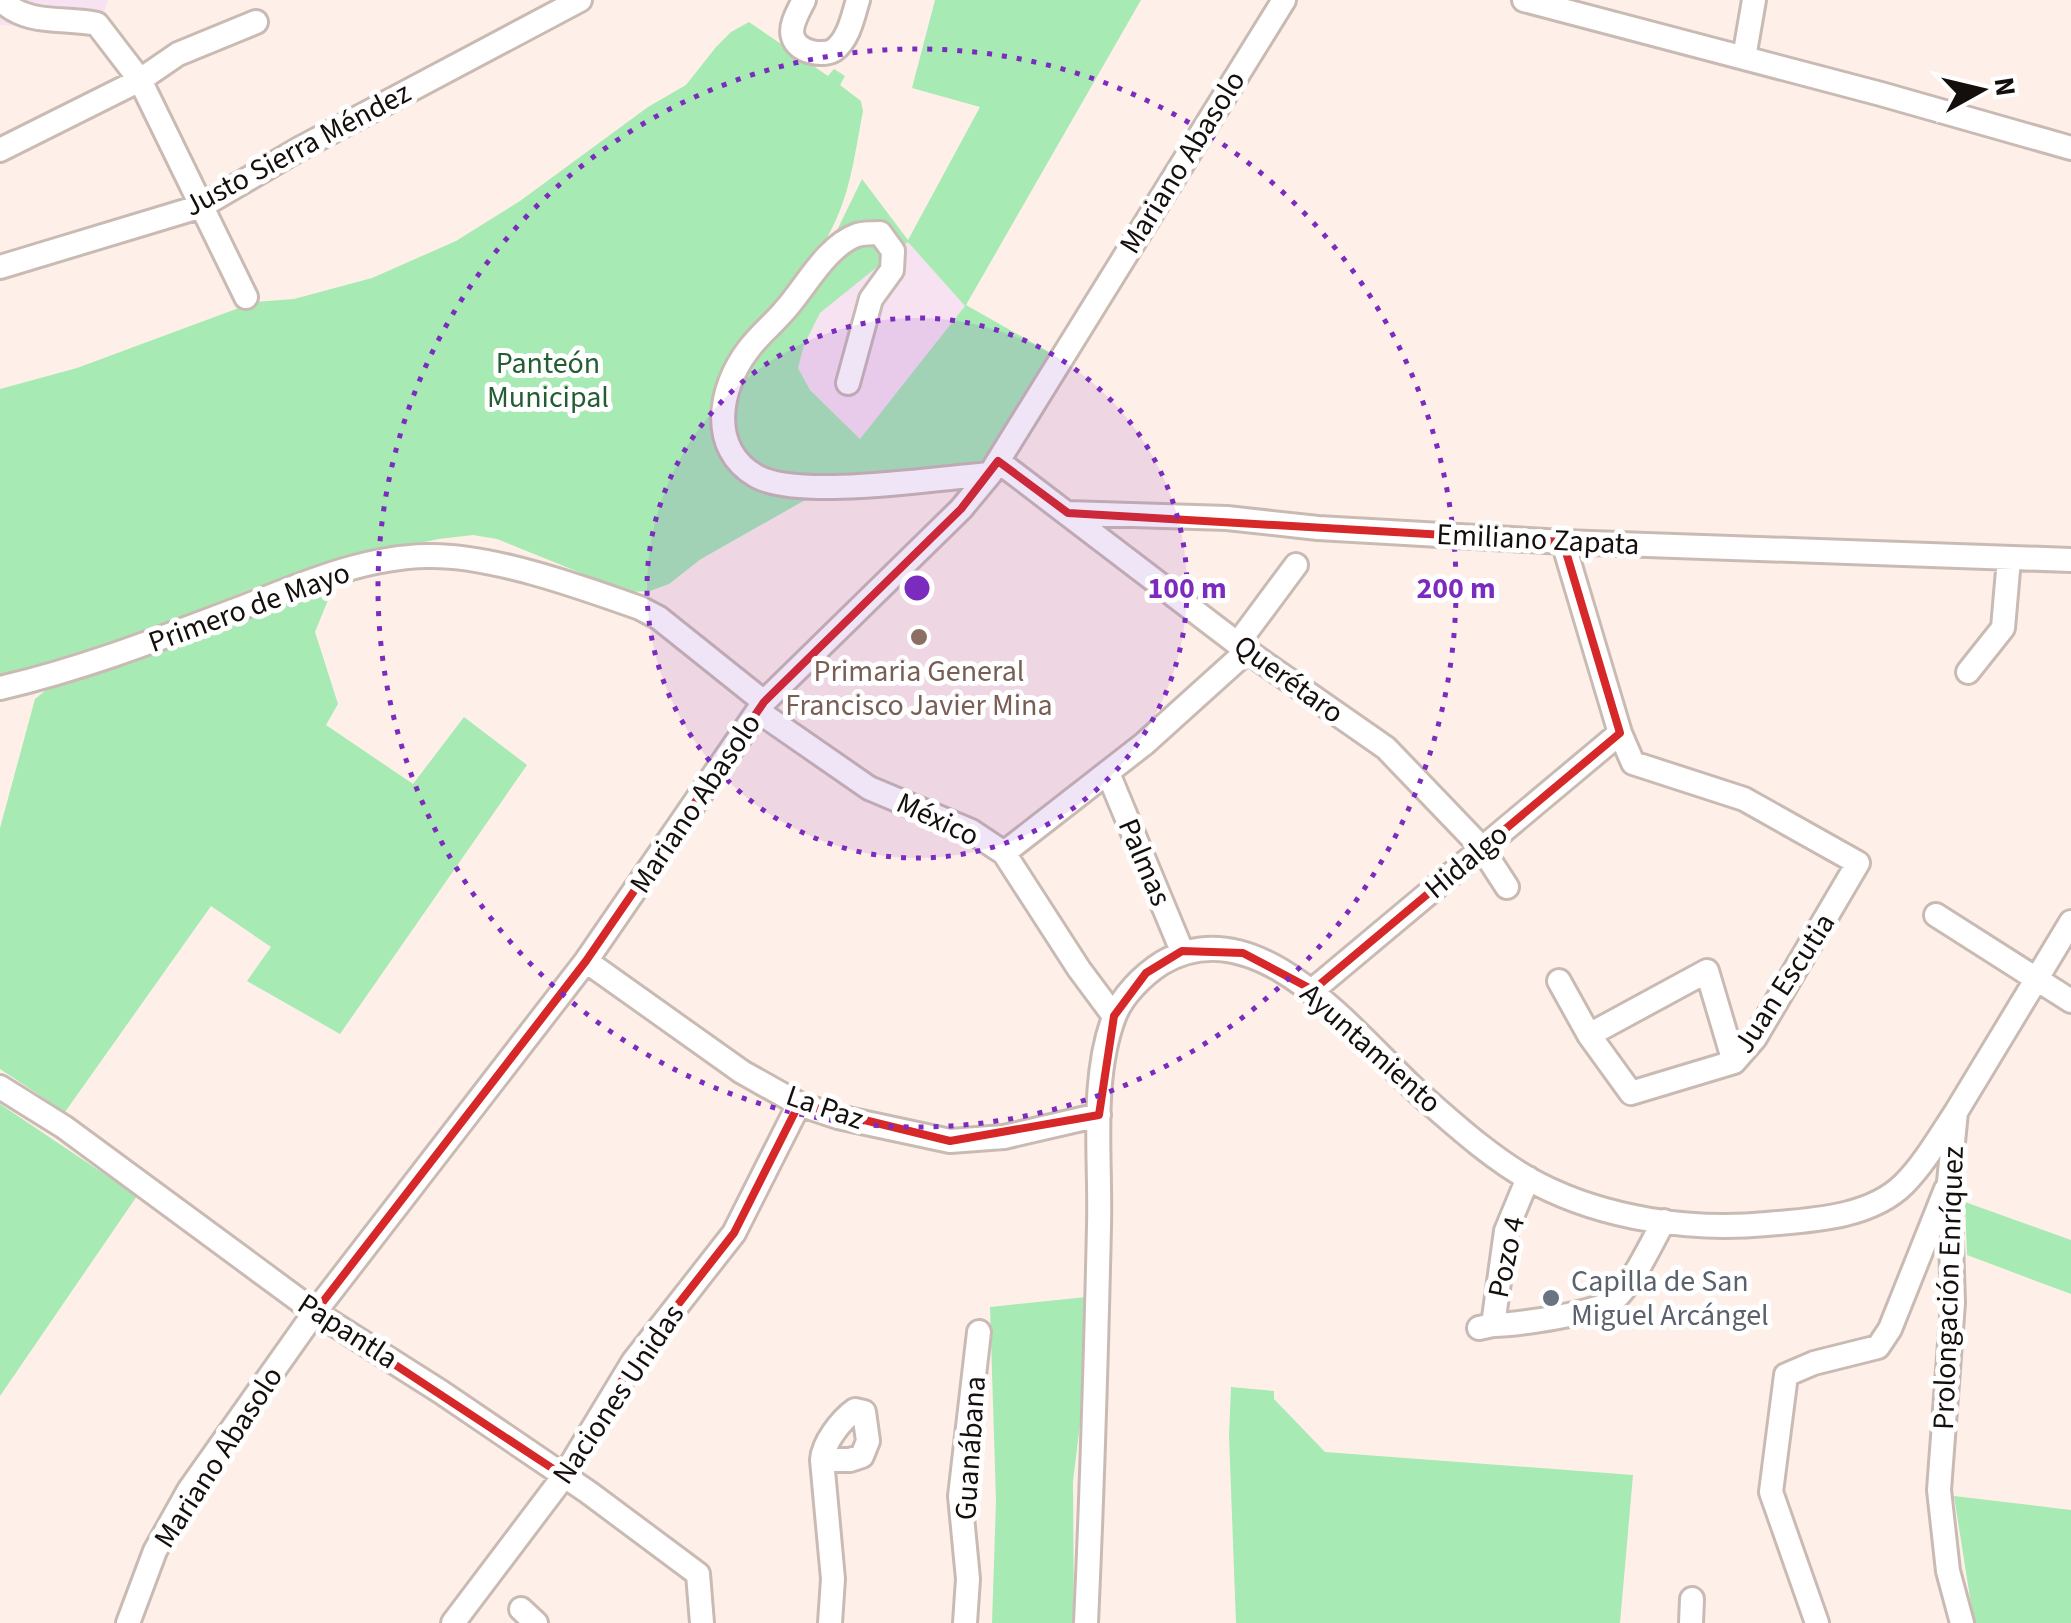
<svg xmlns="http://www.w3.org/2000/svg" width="2071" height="1623" viewBox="0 0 2071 1623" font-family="'Source Sans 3',sans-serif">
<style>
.industrial{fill:#f7e2f1}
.green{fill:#a7eab4;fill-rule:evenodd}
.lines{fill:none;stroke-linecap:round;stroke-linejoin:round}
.minor-casing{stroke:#c9bbb4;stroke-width:28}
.minor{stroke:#fff;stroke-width:22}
.marked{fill:none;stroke:#d62828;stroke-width:8;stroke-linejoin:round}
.ring{fill:none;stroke:#7b2cbf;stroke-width:5;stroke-dasharray:5 10}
.education-dot{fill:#8d6e63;stroke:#fff;stroke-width:4}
.worship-dot{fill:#6b7280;stroke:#fff;stroke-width:4}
.labels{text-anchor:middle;stroke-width:10;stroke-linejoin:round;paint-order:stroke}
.street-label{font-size:30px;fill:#140f0d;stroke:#fff}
.park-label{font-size:30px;fill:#235d33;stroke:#fff}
.education-label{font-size:30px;fill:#785e54;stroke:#fff}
.worship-label{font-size:30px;fill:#5b616d;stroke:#fff;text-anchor:start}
.centre{fill:#7b2cbf;stroke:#fff;stroke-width:5}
.ring-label{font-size:30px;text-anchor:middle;font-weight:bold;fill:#7b2cbf;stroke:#fff;stroke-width:10;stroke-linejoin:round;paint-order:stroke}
</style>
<rect width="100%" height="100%" fill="#fef0e8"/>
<!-- industrial -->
<path class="industrial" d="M0,0H108L98,30L0,25Z
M908,241L965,306L861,440L810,390L798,368L804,345L820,313Z"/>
<!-- green -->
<path class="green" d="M935,0H1141L966,305L1056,356L998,450L978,463L800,479L762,468L741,454L728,432L737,373L822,261L862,179L908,240L980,107L912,88ZM908,242L965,306L860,439L810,390L798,368L804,345L820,313Z
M749,22L828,76L834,69L845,76L840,85L861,101L863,111C856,147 851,190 834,224C806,282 758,332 719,382C705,431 731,448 757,487L807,499L701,559L669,584L650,591L628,592L497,539L473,535L439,539L365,554L253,588L88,655L0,674V389L77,368L255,302L294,299L372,278L456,241L520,201L648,107L686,85L716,47L731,32Z
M335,583L315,632L338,704L326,725L413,784L464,717L527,765L340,1034L247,981L271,947L211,906L65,1112L0,1069V828L35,699L56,682Z
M0,1104L137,1196L0,1396Z
M1965,1202L2071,1240V1294L1967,1255Z
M1096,1296L1073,1481L1074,1623H992L996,1501L990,1307Z
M1231,1387L1274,1391V1399L1325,1452L1633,1475L1620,1623H1236L1229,1436Z
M1954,1496L2071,1510V1623H1974Z"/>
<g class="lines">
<defs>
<path id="minor" d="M1,0C27,26 64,17 97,24L140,80L246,297
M804,0C799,10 789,26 793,37C797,52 823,57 834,50C849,39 853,16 858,0
M1524,0L1881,94L2071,148
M1744,58L1754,0
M0,150L140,80L178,54L256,22
M0,267L202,206L299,149L580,0
M848,383L871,299L892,270L893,251L880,233C873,233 864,233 857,235C826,246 805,288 784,311C773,324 758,336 748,350C719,388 708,448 756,476C798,500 937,478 990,474
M998,461L1247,651L1386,748L1481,847L1507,887
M1068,513L1227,518L1318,528L1563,542L2071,560
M1238,643L1296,565
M1968,672L2003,628L2009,559
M0,688C82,669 159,639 238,609C298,586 361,557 427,556C489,554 581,587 640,608L659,618L764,702
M758,711L869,788L971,831L1004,853L1079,969L1114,1016
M1108,773L1182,951
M1004,853L1144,744L1247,651
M1936,915L2071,1001
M586,961L742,1072L799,1104L838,1117L950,1141L1004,1137L1099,1115
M1559,981L1589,1035L1631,1093L1734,1062L1755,1038L1858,863L1744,799L1633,763L1620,733L1563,542
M1313,990L1620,733
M1589,1035L1707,971L1734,1062
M0,1087L64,1127L315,1312L441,1392L588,1492L698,1574L702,1623
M1493,1325C1514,1325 1600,1313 1614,1300C1636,1279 1649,1247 1664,1221
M1479,1328L1493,1325L1506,1231L1528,1178
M822,1460H850L862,1456L868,1441L864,1412L855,1410C841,1420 823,1443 822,1460L833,1579L830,1623
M521,1609L536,1623
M128,1623L155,1551L189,1490L315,1312L586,961L764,702L961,509L990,474L1284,0
M453,1623L564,1476L633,1362L734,1233L799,1104
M965,1623L968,1579L960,1496L979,1332
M1086,1623C1092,1491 1096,1359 1099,1226C1101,1159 1090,1081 1114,1017C1122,996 1143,975 1162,963C1260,905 1358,1039 1422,1096C1457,1127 1496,1162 1538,1184C1606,1219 1691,1231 1767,1224C1811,1220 1870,1218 1904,1184C1924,1164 1940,1136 1956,1112
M1691,1623L1692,1599
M1817,1623L1771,1492L1786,1375L1814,1363L1878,1347L1890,1329L1946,1189
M1962,1623L1948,1571L1939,1490L1953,1303L1949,1182L1956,1112L2071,922"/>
</defs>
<!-- minor casing -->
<use href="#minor" class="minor-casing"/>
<!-- minor -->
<use href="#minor" class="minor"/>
</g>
<!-- marked area -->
<path class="marked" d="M998,461L1068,513L1563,542L1620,733L1313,990L1243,953L1182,951L1146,973L1114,1016L1099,1115L950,1141L799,1104L734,1233L633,1362L564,1476L315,1312L586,961L764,702L961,509Z"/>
<!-- distance rings -->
<circle cx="917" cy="588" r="270" fill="#7b2cbf" fill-opacity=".12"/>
<g class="ring">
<circle cx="917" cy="588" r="270"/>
<circle cx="917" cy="588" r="539"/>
</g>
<!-- markers -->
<circle class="education-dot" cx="919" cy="637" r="10"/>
<circle class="worship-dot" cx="1551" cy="1298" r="10"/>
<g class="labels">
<!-- street labels -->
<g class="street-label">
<text transform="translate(297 149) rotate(-28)" y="10">Justo Sierra Méndez</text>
<text transform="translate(1182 162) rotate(-58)" y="10">Mariano Abasolo</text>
<text transform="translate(1538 539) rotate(3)" y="10">Emiliano Zapata</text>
<text transform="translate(249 607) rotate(-20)" y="10">Primero de Mayo</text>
<text transform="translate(1289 679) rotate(36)" y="10">Querétaro</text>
<text transform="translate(695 803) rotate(-56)" y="10">Mariano Abasolo</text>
<text transform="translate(938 819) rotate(25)" y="10">México</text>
<text transform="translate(1466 861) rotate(-40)" y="10">Hidalgo</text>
<text transform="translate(1145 862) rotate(67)" y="10">Palmas</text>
<text transform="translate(1784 983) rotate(-57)" y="10">Juan Escutia</text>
<text transform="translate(1371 1048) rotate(42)" y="10">Ayuntamiento</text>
<text transform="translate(825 1107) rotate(19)" y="10">La Paz</text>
<text transform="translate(1506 1257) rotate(-78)" y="10">Pozo 4</text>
<text transform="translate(1948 1288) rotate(-88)" y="10">Prolongación Enríquez</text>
<text transform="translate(348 1331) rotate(33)" y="10">Papantla</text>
<text transform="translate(618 1394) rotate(-56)" y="10">Naciones Unidas</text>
<text transform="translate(970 1448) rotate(-86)" y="10">Guanábana</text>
<text transform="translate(218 1457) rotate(-57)" y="10">Mariano Abasolo</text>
</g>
<!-- park labels -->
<g class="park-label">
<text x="548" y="373">Panteón<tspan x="548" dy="34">Municipal</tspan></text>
</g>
<!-- education labels -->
<g class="education-label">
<text x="919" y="681">Primaria General<tspan x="919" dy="34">Francisco Javier Mina</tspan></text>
</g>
<!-- worship labels -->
<g class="worship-label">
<text x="1571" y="1291">Capilla de San<tspan x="1571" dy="34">Miguel Arcángel</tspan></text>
</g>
</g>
<circle cx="917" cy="588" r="15" class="centre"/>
<g class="ring-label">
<text x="1187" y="598">100 m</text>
<text x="1456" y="598">200 m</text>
</g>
<!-- north arrow -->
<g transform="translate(1981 90) rotate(82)" stroke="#ffffff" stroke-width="8" paint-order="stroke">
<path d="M0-8L18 38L0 25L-18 38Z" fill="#140f0d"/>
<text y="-15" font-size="28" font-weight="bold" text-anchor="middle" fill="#140f0d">N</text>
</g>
</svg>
